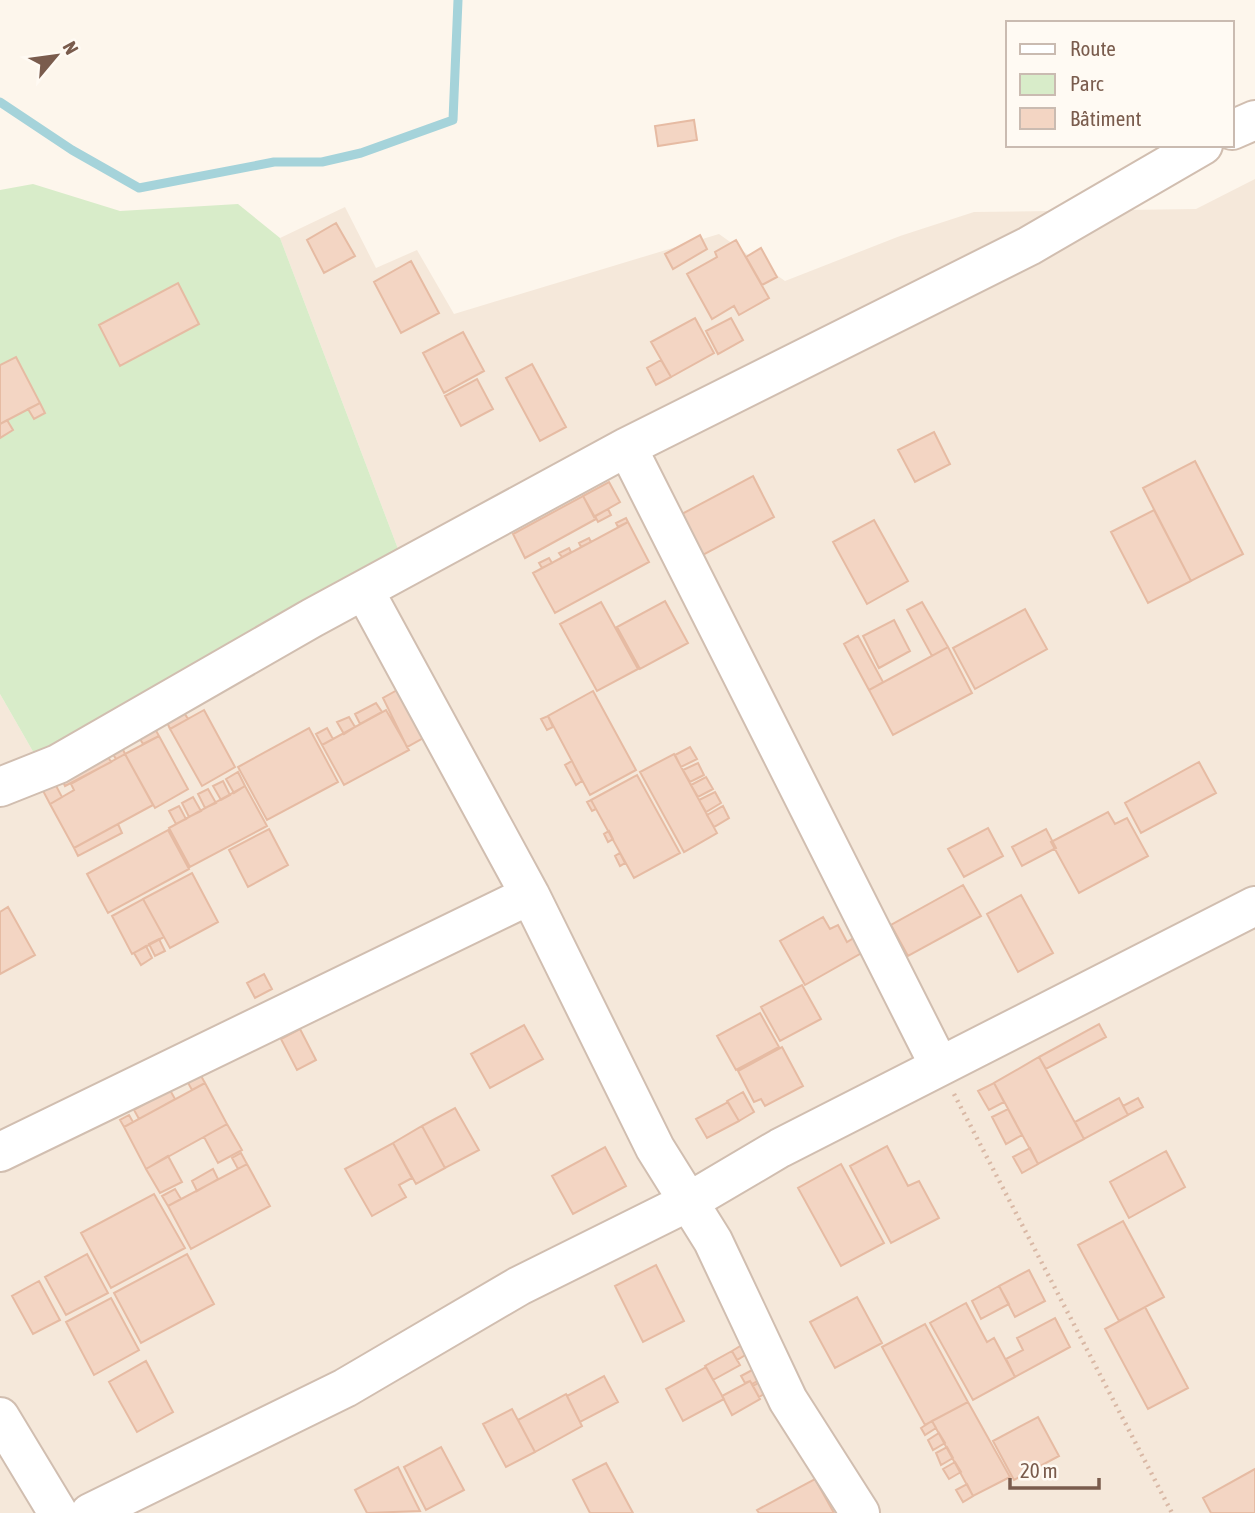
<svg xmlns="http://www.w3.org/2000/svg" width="1255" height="1513" viewBox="0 0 1255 1513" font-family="'Asap Condensed',sans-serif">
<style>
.residential{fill:#f5e8da}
.green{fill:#d8ecc9}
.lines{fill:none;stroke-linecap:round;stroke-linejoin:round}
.stream{stroke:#a5d3da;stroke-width:9}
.building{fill:#f3d5c3;stroke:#e6bba3;stroke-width:2}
.minor-casing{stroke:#d1beb0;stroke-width:42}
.path{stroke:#d9b8a5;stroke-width:4.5;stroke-dasharray:2 5;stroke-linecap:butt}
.minor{stroke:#fff;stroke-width:38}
</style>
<rect width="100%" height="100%" fill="#fdf6ec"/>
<!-- residential -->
<path class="residential" d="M1255,179V1513H0V694L35,755L403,562L280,238L345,207L376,268L417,250L454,314L719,234L785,281L900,236L974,212L1196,209Z"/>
<!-- green -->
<path class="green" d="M33,184L120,211L238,204L280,238L403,562L35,755L0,694V190Z"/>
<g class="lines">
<!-- stream -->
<path class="stream" d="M0,102L72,150L139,188L274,162H322L361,153L453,120L458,0"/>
</g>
<!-- building -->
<path class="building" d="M694,120L697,140L658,146L655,126Z
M336,223L355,256L324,273L307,240Z
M700,235L707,249L673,269L665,254Z
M736,240L769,298L739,315L734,306L712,319L687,274L717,257L715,252Z
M761,248L777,277L762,285L746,257Z
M411,261L439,313L401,333L374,282Z
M178,283L199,324L120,366L99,325Z
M695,318L714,353L671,377L651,342Z
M731,318L743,340L718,354L706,331Z
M463,332L484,371L444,393L423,353Z
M16,357L40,403L0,424V365Z
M661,360L671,377L656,385L647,368Z
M532,364L566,427L540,441L506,378Z
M477,379L493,409L461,426L445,396Z
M40,403L45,413L34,419L28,409Z
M7,420L13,430L0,438V424Z
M934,432L950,464L915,482L898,450Z
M1195,461L1243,554L1191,581L1143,488Z
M753,476L774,517L701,556L680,515Z
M609,482L620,502L594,517L583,496Z
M583,496L596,519L525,558L513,534Z
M608,509L611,515L598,522L595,516Z
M1154,510L1191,581L1148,603L1111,532Z
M626,518L628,522L618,527L616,523Z
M874,520L908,581L867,604L833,542Z
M628,522L649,562L555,613L533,573Z
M589,538L591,542L581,547L579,543Z
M569,548L571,552L562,557L559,553Z
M549,558L552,563L542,568L539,563Z
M665,601L688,643L640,669L617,627Z
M601,602L638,669L597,691L560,624Z
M922,602L948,647L932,656L907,610Z
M1025,609L1047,649L975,689L953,648Z
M894,620L910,651L879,668L863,636Z
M858,636L883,682L869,690L844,644Z
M948,647L972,693L893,735L869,690Z
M399,689L425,737L407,747L383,698Z
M593,691L636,770L590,795L548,716Z
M376,703L382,712L360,724L355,714Z
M204,710L235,767L202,786L170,729Z
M386,710L409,750L344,785L322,745Z
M183,711L188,719L170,729L166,720Z
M548,716L553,727L547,730L541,719Z
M349,717L355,727L344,734L337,722Z
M153,725L159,736L143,744L137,734Z
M309,728L338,782L267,820L238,767Z
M327,728L333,739L322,745L316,734Z
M159,736L188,789L155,808L125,754Z
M121,745L125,754L116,759L111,751Z
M690,747L697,759L681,767L675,755Z
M106,753L111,762L65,786L61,777Z
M125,754L153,805L74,848L50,804L74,790L71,784Z
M674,754L717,833L684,852L640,772Z
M572,761L582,781L576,785L565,765Z
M1199,762L1216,793L1141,833L1125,803Z
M698,763L704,775L690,782L683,770Z
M238,772L245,786L234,793L226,779Z
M637,775L680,853L634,878L591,800Z
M706,777L713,789L698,797L691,785Z
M53,780L62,797L50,804L41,787Z
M223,781L230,795L221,800L213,786Z
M245,786L267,826L190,867L169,828Z
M208,789L216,803L205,808L198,794Z
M715,792L721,803L706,812L699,800Z
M193,797L201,811L189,817L182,803Z
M591,800L596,809L592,811L587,802Z
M179,806L186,819L176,824L169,811Z
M723,806L729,818L714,827L707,815Z
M1108,812L1115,824L1127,818L1148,856L1079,893L1051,842Z
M118,824L122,833L78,856L74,848Z
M988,828L1003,856L964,877L948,849Z
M269,829L288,865L248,887L229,850Z
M1046,829L1056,848L1022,866L1012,847Z
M168,830L189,869L108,913L87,874Z
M609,831L613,839L608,842L604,834Z
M620,853L625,863L620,866L615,856Z
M192,873L218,922L170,948L143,899Z
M963,885L981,916L908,956L891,925Z
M1021,895L1053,953L1018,972L987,914Z
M143,899L164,937L132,954L112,916Z
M8,907L35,955L0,974V912Z
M823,917L830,929L838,925L847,942L857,936L865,951L805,985L780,941Z
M159,939L165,951L155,956L149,944Z
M146,946L152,958L141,965L134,953Z
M264,974L272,989L255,998L247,983Z
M802,985L821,1019L780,1041L761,1007Z
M760,1013L779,1047L736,1070L717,1036Z
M1099,1024L1106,1037L1046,1069L1039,1057Z
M524,1025L543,1059L490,1088L471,1054Z
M300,1029L316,1060L297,1070L281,1039Z
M782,1047L803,1086L765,1106L761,1099L754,1102L738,1071Z
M1039,1057L1084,1139L1038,1164L994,1083Z
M200,1074L205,1083L192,1090L187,1081Z
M205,1083L227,1124L146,1169L124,1127Z
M994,1083L1004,1102L989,1110L978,1091Z
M170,1090L175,1099L139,1119L134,1110Z
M743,1092L754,1112L739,1121L727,1101Z
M1119,1098L1128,1115L1084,1139L1075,1122Z
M1138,1098L1143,1107L1128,1115L1123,1106Z
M728,1102L739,1121L707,1138L696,1119Z
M455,1108L479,1150L445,1168L422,1126Z
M1008,1109L1022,1135L1006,1144L992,1117Z
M129,1115L133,1122L124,1127L120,1120Z
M227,1124L242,1150L218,1163L204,1137Z
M422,1126L445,1168L416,1184L393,1143Z
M393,1143L412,1178L399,1185L406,1197L372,1216L345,1169Z
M887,1146L908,1186L919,1181L939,1218L891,1243L850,1166Z
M605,1147L626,1186L573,1214L552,1176Z
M1030,1148L1038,1164L1022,1173L1013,1157Z
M1166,1151L1185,1187L1129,1218L1110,1182Z
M241,1153L247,1164L238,1169L232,1158Z
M168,1156L182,1182L160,1193L146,1169Z
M247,1164L270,1206L191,1249L168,1206Z
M841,1164L884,1243L841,1266L798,1188Z
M213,1169L218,1179L197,1191L192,1181Z
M175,1189L181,1199L168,1206L162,1196Z
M154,1194L185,1248L111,1288L81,1233Z
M1123,1221L1164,1297L1119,1321L1078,1245Z
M87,1254L108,1293L66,1315L45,1277Z
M187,1254L214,1304L141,1343L114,1293Z
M656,1265L684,1321L643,1342L615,1286Z
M1029,1270L1045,1301L1015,1317L999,1286Z
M39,1281L60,1320L33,1334L12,1296Z
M999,1286L1009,1304L981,1319L972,1301Z
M857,1297L882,1343L835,1368L810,1322Z
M111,1298L139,1350L94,1375L66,1322Z
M966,1303L987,1342L994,1338L1015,1377L973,1400L930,1323Z
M1145,1307L1188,1388L1148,1409L1105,1329Z
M1055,1318L1070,1347L1015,1377L1006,1359L1023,1350L1017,1338Z
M925,1324L968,1402L925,1425L882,1347Z
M742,1345L747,1354L737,1360L732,1351Z
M732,1351L740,1365L713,1380L705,1366Z
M146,1361L173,1412L137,1432L109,1382Z
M706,1367L724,1399L683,1421L666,1389Z
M756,1368L761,1379L752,1384L750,1381L745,1383L741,1376Z
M604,1376L618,1402L580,1422L567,1396Z
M750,1381L760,1399L732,1415L722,1396Z
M762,1381L768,1392L759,1397L753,1386Z
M566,1394L582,1426L535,1452L518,1420Z
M968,1402L1010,1477L973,1496L932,1421Z
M512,1409L535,1452L506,1467L483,1424Z
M1038,1417L1059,1456L1014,1480L993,1441Z
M932,1421L936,1428L925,1435L921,1428Z
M939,1433L945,1443L933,1450L928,1440Z
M441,1447L464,1490L426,1510L404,1467Z
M947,1447L953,1458L941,1465L936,1453Z
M955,1462L961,1472L949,1479L943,1469Z
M606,1463L633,1513H590L573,1480Z
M398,1467L420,1511L367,1513L355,1490Z
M1255,1469V1513H1211L1203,1498Z
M815,1479L834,1513H759L757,1510Z
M967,1484L973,1496L963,1502L956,1490Z"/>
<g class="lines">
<defs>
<path id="minor" d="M1232,130L1255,120
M627,447L939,1065
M364,590L530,895L655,1148L713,1241L788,1400L860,1513
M0,787L58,764L312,618L627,447L1029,246L1203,145
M0,1152L530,895
M0,1417L58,1513
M90,1513L345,1388L519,1286L690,1201L780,1148L1255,906"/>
</defs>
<!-- minor casing -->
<use href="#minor" class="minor-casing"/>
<!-- path -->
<path class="path" d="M954,1094L1172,1513"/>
<!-- minor -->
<use href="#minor" class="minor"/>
</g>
<!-- legend -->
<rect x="1006" y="21" width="228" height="126" fill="#fffaf3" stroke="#cabbb1" stroke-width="2"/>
<rect x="1020" y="44" width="35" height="10" fill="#ffffff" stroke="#cabbb1" stroke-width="2"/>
<text x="1070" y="56" font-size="21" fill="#7a5c4d">Route</text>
<rect x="1020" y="74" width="35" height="21" fill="#d8ecc9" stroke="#cabbb1" stroke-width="2"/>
<text x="1070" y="91" font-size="21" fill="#7a5c4d">Parc</text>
<rect x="1020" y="108" width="35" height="21" fill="#f3d5c3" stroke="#cabbb1" stroke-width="2"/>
<text x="1070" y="126" font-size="21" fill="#7a5c4d">Bâtiment</text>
<!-- north arrow -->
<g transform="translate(56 56) rotate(61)" stroke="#fffaf3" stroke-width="5" paint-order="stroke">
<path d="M0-5L12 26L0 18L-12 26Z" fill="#7a5c4d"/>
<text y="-10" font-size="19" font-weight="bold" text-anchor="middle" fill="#7a5c4d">N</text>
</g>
<!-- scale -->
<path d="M1010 1478v10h89v-10" fill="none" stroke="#7a5c4d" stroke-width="3.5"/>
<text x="1020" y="1478" font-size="21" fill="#7a5c4d" stroke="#fffaf3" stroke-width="5" paint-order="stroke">20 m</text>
</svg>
